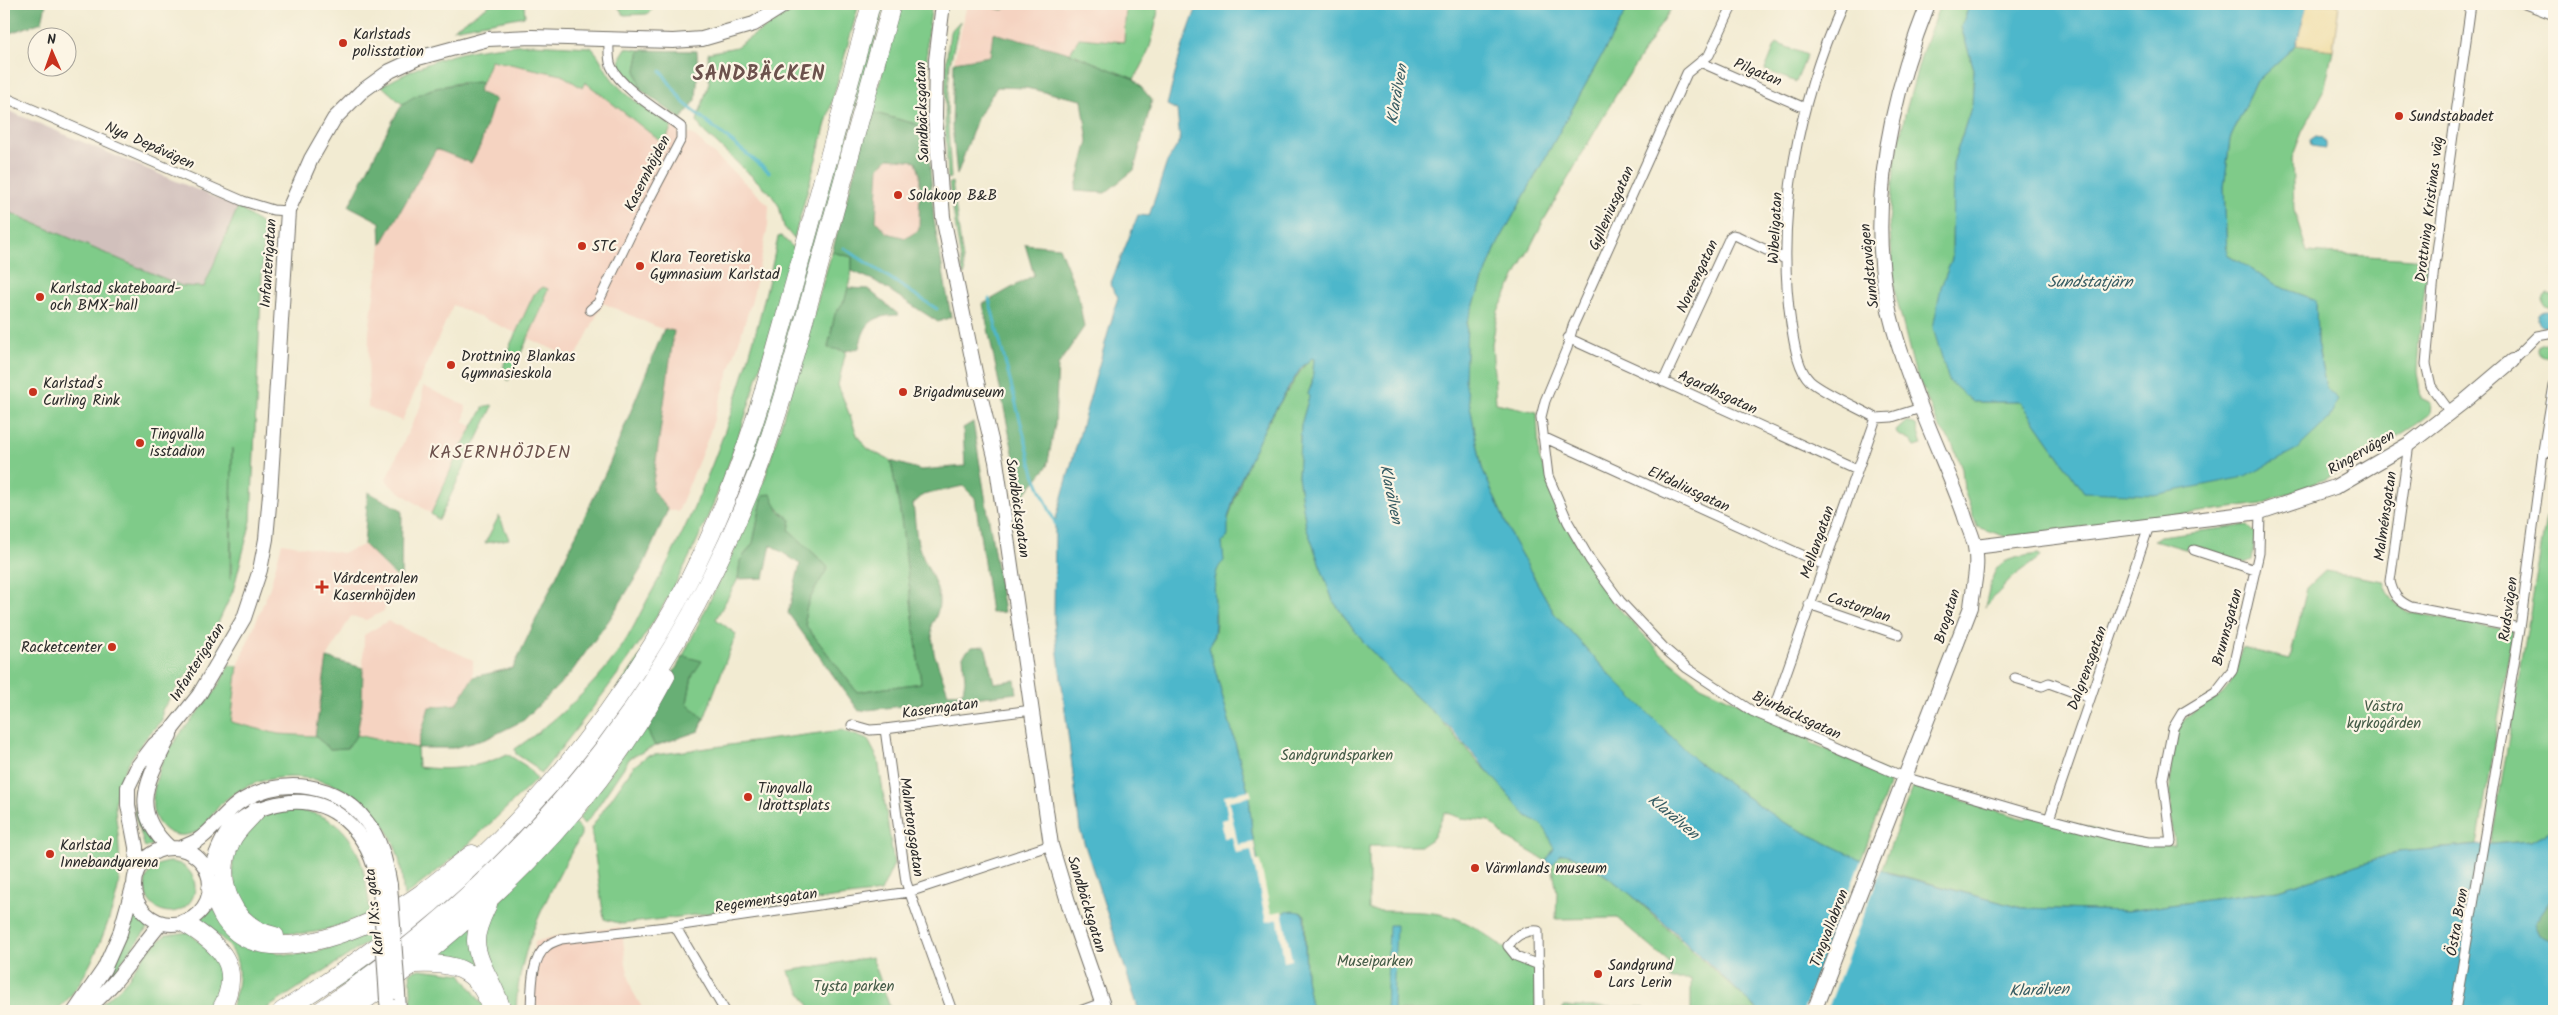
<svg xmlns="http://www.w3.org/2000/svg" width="2558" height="1015" viewBox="0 0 2558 1015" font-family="Kalam,sans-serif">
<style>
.built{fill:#f5d3c1}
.industrial{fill:#d1c0bc}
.green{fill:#7fcb89;stroke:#557b5a;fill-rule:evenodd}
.forest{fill:#67af75;stroke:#496d50;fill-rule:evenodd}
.sand{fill:#eeda9e;stroke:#8c8264}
.water{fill:#4db7cb;stroke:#3c717b}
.pier{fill:#f2ebd2}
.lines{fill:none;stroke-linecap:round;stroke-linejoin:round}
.stream{stroke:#4db7cb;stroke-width:3}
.street-casing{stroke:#716e65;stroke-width:11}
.secondary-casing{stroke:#716e65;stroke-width:16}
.highway-casing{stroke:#716e65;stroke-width:19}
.street{stroke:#fff;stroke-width:9}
.secondary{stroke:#fff;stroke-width:14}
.highway{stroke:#fff;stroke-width:18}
.secondary-bridge-casing{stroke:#716e65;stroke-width:16;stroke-linecap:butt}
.secondary-bridge{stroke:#fff;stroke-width:14}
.poi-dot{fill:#c8321e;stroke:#fcf5e5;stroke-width:2}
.labels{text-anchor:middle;stroke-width:4.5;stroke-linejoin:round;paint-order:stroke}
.poi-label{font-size:15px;fill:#2b2b2b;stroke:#fcf5e5;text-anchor:start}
.street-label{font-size:15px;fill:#2b2b2b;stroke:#fcf5e5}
.park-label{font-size:15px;fill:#445b47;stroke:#fcf5e5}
.water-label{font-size:16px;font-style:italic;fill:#375c63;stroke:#fcf5e5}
.quarter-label{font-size:18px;letter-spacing:1px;fill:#6c524d;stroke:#fcf5e5}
.district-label{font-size:20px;font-weight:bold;letter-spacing:1px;fill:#6c524d;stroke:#fcf5e5}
</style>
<rect width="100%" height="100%" fill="#fcf5e5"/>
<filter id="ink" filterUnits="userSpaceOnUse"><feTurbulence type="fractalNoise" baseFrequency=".02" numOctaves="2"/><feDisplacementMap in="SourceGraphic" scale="10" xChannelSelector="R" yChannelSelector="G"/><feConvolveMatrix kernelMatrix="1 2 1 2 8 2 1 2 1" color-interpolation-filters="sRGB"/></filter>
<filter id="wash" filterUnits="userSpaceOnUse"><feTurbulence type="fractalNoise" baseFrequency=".0096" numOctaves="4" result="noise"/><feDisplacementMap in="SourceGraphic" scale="20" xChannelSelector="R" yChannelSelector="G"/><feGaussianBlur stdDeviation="1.12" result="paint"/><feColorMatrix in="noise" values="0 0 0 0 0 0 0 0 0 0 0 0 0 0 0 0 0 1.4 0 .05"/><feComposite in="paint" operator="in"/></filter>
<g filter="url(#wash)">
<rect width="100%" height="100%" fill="#f2ebd2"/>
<!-- built -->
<path class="built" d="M967,4H1159L1155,31L1142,68L1134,79L1070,53L993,33L990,56L954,62Z
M491,60L562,75L582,88L585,82L663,144L672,126L693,135L769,205L768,226L752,300L708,438L678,512L668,509L652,490L674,332L659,328L603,303L575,359L453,305L402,421L368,407L369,331L381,245L436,148L471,163L494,98L478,91Z
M889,158L916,161L920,175L919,230L906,238L887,233L876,221L879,167Z
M423,386L466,406L464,422L473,427L431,514L390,485L386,479L422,403Z
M282,543L342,553L364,545L395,577L384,611L366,620L351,616L327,658L315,736L278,734L231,722L238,666L270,587Z
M388,621L473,660V677L457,704L429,707L417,748L357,735L362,704L364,635Z
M619,927L622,932L626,964L632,990L644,1011H526L527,984L535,942L553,937Z"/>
<!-- industrial -->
<path class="industrial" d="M4,109L238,207L204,287L182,286L4,210Z"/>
<!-- green -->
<path class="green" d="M491,4H524L525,16L453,29Z
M616,4H657L647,14L624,15Z
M801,4H859L794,239L784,227L779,206L770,193L702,130L697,121L709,83L708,53L736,47Z
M879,4H885L768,428L730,525L654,669L615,724L533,822L485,871L408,938L407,931L530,816L703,566Z
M902,4H932L927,39V127L871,112Z
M979,4H1012L1003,10Z
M1126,4H1159C1155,30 1150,57 1134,79L1070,53L1079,38L1124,42Z
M1630,4H1674L1616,95L1544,220L1498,311L1492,344L1496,403L1537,412L1539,457L1571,534L1609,598L1662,654L1701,686L1810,736L1811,743L1887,773L1889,785L1861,860L1781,821L1696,761L1608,673L1554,613L1513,540L1482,468L1465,380L1467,322L1496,247Z
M1940,4H1970L1961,27L1974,69L1972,105L1953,163L1952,259L1941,287L1973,402H2021L2084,492L2338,399L2326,388L2317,343L2316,300L2278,286L2227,254L2224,188L2230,139L2257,81L2296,45L2333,50L2324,91L2302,132L2292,158L2294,210L2307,252L2428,260L2419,338L2417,372L2421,398L2431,403L2430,414L2417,424L2340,473L2262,504L2007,537L1977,527L1964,490L1962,469L1952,443L1939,427L1914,368L1895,292L1889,221L1895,162L1905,114L1923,50Z
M960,21L950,63L947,109L951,178L948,179L945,121L946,65L950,32Z
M1776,43L1807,55L1796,82L1765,70Z
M530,44L591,47C601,57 604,69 613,80C628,99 652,112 672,126L664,144L585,82L582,88L562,75L491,60L482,82L458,83L431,89L402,104L382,86C438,55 467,48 530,44Z
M626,48L640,50L636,70L641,90L620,67L621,56Z
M952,182L965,274L963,275L949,183Z
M238,207L264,226L251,521L233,591L200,662L180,683L162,710V720C144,739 126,761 118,787C111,807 119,827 119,848C120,861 120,880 117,893C108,927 84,991 55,1011H4V210L182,286L204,287ZM232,448L231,579H230Z
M781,236L795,249C762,360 734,474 679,577C642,648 590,711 541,774L533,765L516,754L515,749C553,723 592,689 619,651C631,634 640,613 650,595C713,484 753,362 778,237Z
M832,252L852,257V271L845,300L835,314L828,347L846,351L838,385L858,437L868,449L891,461L901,518L921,683L857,692L807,627C799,608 819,585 828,567L789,530L791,520L763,495L753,543L740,561L738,579L716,619L736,634L704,719L687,703L692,676L683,656L746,526L765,478Z
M543,287L548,289L544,298L546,299L508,381L503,371L506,354L534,294Z
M2543 301a6 6 0 1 1 12 0a6 6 0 1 1-12 0Z
M2538 350a7 7 0 1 1 14 0a7 7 0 1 1-14 0Z
M1312,358L1314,359L1312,383L1308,394L1309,397L1301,425L1298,476L1306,526L1333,601L1364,643L1400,682L1434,712L1476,760L1543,825L1552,838L1554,849L1546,861L1505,837L1490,821L1461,818L1445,812L1433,838L1421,846H1369V910C1398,913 1432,908 1460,920C1487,931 1507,956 1536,961V1011H1312L1306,978L1305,915L1300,912L1269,916L1252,833L1249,794L1209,647C1222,627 1212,604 1215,581C1226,512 1249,446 1290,388C1298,375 1301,368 1312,358Z
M491,405L493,406L439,520L431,514L460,449L484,407Z
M1907,421L1916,425L1922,445L1915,447L1911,441L1897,434L1896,431Z
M499,516L509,539L485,543Z
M2546,518L2554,522V828L2531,841L2491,844Z
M2248,525L2256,533L2252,560L2245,563L2195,546L2192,551L2154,540L2160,536Z
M2039,554L2040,557L2012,578L1985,607C1995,564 1993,560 2039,554Z
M2325,571L2384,581C2389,597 2394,604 2408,612L2513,631L2477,845L2398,852L2278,890L2128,911L2022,908L1881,870L1913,787L1921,783L1941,790L1944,795L2025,819L2032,813L2147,843L2174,845C2170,813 2163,736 2190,714C2197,707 2208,704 2216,698C2233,688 2238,665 2242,648L2290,659L2307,588Z
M229,665L238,666L231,722L278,734L315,736L330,749L347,748L357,735L417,748L418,767C449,771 480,768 507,754L526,766L537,779L456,856L404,897C402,882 402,867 397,852C378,791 308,762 250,785C241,789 228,797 221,804C213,812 206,827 196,832C176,841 158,831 153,810C151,797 157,774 162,762C175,736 197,715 214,692C220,684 224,674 229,665Z
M644,723L655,746L630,758L590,818L584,824L579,818Z
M842,730L868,740L878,759L894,864L881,892L622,924L604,919L591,828L633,767L647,756Z
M137,809L146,829L155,843L145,848L134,812Z
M290,809C298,811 308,811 316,814C360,828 366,874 370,913C341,926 306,941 274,929C242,917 225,879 236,847C237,842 244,836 247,832C250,828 253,823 257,820C267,813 278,811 290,809Z
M574,822L581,830V835C550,891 518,946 516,1011H507C500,991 480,952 484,931C491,899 551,847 574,822Z
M1567,853L1579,857L1627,891L1759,1011H1691V979H1670V963L1617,918L1556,919L1557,892L1552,865L1560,854Z
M145 887a25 25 0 1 1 50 0a25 25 0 1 1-50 0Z
M212,908C225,917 268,950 279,953C305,960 352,941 375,930L376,937L263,1011H230C246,966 241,945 197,923Z
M133,911L149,926L103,987L101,985Z
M472,923L482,970L430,956Z
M189,932L222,963C223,979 224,1000 211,1011H93L123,985L148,950L166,935Z
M376,955L377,964L303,1011H293Z
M872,957L891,1010L887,1011H812L788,971Z
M420,969L461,974L487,1011H412L410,972Z
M1563,1007H1645V1011H1563Z"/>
<!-- forest -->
<path class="forest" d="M4,4H46L42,22L4,35Z
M993,33L1070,53L1134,79L1152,100L1134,170L1105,193L1075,191L1088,141L1082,100L1026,88L997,87L978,116L957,175L952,126L954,62L990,56Z
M640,50L697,51L698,72L696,100L681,119L641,90L636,70Z
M482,82L478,92L495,99L480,146L471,163L436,149L381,245L380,222L349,206C358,190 396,110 404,103C428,86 454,84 482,82Z
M871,112L927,127L934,220L951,317L938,322L875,281L852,271V257L832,252ZM889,158L916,161L920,175L919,230L906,238L887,233L876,221L879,167Z
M1025,244L1059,247L1078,294L1084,327L1058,365L1055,424L1047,467L1022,497L983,304L1034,275Z
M848,288L868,289L899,315C873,316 865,321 859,348L846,351L828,348L835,314L845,300Z
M664,329L674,331L652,490L668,509L643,566L609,620L570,674L524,720L486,739L453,748H417L429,707L457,704L473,677L513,668L609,465Z
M973,422L1004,612L991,613L975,498L963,486L923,495L913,504C915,517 915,531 918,544C926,573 952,595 931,625L934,653L948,693L963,692L965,680L963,656L971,647L985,646L994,683L1015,680L1017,693L859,711L788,613L800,564L771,545L764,578L738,579L740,561L753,543L763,495L771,494L778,510L791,520L789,530L828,567C819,585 799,608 807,627L857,692L921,683L901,518L891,461L921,470L965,466L963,428Z
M368,492L402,510L401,581L364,545Z
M683,656L702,661L692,676L687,703L704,719L699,731L655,746L644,723Z
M327,658L363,668L362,704L357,735L347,748L330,749L315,736Z
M2554,895V942L2539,935L2534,924Z"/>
<!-- sand -->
<path class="sand" d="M2307,4H2339L2333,50L2296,45Z"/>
<!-- water -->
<path class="water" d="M1198,4H1630L1496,247L1467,322L1465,380L1482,468L1513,540L1554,613L1608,673L1696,761L1781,821L1889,873L2022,908L2128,911L2278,890L2398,852L2531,841L2554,828V895L2534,924L2539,935L2554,942V1011H1759C1728,983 1595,849 1560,854L1552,865L1546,861L1554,849C1547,830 1546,826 1527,816L1451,729L1400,682L1364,643L1333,601L1306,526L1298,476L1301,425L1309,397L1308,394L1312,383L1314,359L1312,358L1301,368L1267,423L1238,485L1228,518V536L1222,543L1224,561C1204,576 1224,624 1209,647L1249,794L1252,833L1269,916C1280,914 1295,907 1304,915L1306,978L1312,1011H1139L1080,830L1054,622L1055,522L1118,297L1110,285L1138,215L1149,216L1167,162L1180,141L1177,110L1167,105L1181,51Z
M1970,4H2307L2296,45L2257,81L2230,139L2224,188L2227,254L2278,286L2316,300L2317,343L2326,388L2338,399L2329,419L2295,451L2245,477L2154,495L2084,492L2021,402H1973L1949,381L1933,328L1941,287L1952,259L1953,163L1972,105L1974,69L1961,27Z
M2316,136L2322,137L2326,143V148L2311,146L2310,140Z
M2538 319a8 8 0 1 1 16 0a8 8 0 1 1-16 0Z
M1389,925H1396L1393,1011H1386Z"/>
<!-- pier -->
<path class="pier" d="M1250,790L1252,796L1229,801L1238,845L1254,842L1257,861H1260L1271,913L1282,911L1292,960L1284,962L1278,919L1266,922L1251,850L1236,853L1232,837L1224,838L1221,820L1228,818L1224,795Z
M1862,858L1882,867L1827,1011H1803Z"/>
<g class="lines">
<!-- stream -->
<path class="stream" d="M634,4L637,8
M661,71L684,103L769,172
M844,248L937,309
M989,299L1034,474L1056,525"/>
</g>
</g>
<g filter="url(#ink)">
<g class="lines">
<defs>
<path id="street" d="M1733,4L1709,55L1687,73L1573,326L1567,348L1545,401L1541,417L1548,476L1568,522L1590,560L1620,601L1665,649L1687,668L1752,711L1904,777L2027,813L2114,836L2148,842H2171L2163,779L2173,728L2182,713L2215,693L2232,671L2259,553L2260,512
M1842,4C1798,103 1775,216 1791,324C1794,341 1797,369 1810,381C1822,392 1860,409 1876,418
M2525,4L2554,15
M1700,62L1805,108
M4,97L243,201L273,210L288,211
M590,310L598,303L631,234L681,139V127C661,112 621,89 611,66C608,58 609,47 609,38
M1568,338L1857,470
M2512,361L2537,336L2554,333
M1663,382L1730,237L1733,235L1737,236L1785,259
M2450,412L2431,386L2426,364L2435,266L2471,4
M1876,418L1892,417L1921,408
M1543,437L1824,565
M2409,444L2390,581C2393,595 2398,601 2411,607L2520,628
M2543,451L2554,453
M2194,550L2255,570
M1809,604L1899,635
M2015,678L2042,686L2049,683L2090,698
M1770,719L1876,418
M852,725L870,730L885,729L1032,710
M885,729L906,882L952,1011
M2049,819L2149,526
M675,926L725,1011
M531,1011C532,992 530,959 547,946C550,943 557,941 561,939L675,926L909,892L1051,845
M1080,1011L1102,1003
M1539,1011L1538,931C1526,930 1515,935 1508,946L1516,956L1539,965
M2455,1011L2520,628L2543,451L2554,385"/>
<path id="secondary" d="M943,4L936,60L935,117L943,217L977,382L996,461L1051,845L1075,925L1105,1011
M1975,547L2260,512L2335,487L2409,444L2466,400L2512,361
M170,735C149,779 127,809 170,848
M134 886a38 38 0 1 1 76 0a38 38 0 1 1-76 0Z
M181,848C187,845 195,843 201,838C216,827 227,809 243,800C284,776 337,783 366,821C381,839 386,863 390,885
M137,870L136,847L128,805V787L138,766L154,745L172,729L199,695L244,618L260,570L266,539L270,494L288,211L311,159L334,119L361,92L390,71L418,58L488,39L532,37L673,41L702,39L754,24L786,4
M209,873C215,858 220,841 230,829C240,818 256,810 269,806C331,788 370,831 380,889
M398,993L399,1011
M387,1000L388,1011
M75,1011L104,969L120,933L133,887
M84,1011C116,987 135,953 161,923
M1814,1011L1971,607C1973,588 1979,566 1975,547C1973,536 1967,525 1964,514C1951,477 1934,442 1920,405C1906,367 1891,329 1885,289C1870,193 1893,93 1928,4"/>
<path id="highway" d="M256,811C248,821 236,830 231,842C213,881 232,927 275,936
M211,888C215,899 218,910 225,920C260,970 348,934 391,912C420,898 446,873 472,854
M488,904C483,915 476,928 476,941C477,965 497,987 502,1011
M184,923C221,945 245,967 220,1011
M414,964C451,962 477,967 490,1006
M282,1011C482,889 645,706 731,487C757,421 775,352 794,284C820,191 845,97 871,4
M320,1011C516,878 659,714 749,493C775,430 792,364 810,299C838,200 865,102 892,4
M350,1011C475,922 593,814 666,676"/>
</defs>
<!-- street casing -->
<use href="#street" class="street-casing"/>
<!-- secondary casing -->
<use href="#secondary" class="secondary-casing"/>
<!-- highway casing -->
<use href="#highway" class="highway-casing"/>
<!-- street -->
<use href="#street" class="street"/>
<!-- secondary -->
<use href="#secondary" class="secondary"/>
<!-- highway -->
<use href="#highway" class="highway"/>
<defs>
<path id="secondary-bridge" d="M390,885L398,993
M380,889L387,1000"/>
</defs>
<!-- secondary-bridge casing -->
<use href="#secondary-bridge" class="secondary-bridge-casing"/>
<!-- secondary-bridge -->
<use href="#secondary-bridge" class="secondary-bridge"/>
</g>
</g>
<!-- markers -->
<g class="poi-dot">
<circle cx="343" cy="43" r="5"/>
<circle cx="2399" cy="116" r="5"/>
<circle cx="898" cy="195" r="5"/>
<circle cx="582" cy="246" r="5"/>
<circle cx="640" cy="266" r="5"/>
<circle cx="40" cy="297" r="5"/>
<circle cx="451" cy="365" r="5"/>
<circle cx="33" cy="392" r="5"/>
<circle cx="903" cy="392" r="5"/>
<circle cx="140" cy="443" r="5"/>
<path d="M319.5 579.5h5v5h5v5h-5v5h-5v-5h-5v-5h5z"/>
<circle cx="112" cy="647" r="5"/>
<circle cx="748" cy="797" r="5"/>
<circle cx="50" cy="854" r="5"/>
<circle cx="1475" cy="868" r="5"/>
<circle cx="1598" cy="974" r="5"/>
</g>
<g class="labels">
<!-- poi labels -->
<g class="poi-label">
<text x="353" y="39">Karlstads<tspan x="353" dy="17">polisstation</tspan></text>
<text x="2409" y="121">Sundstabadet</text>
<text x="908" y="200">Solakoop B&amp;B</text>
<text x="592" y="251">STC</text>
<text x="650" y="262">Klara Teoretiska<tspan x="650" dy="17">Gymnasium Karlstad</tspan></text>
<text x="50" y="293">Karlstad skateboard-<tspan x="50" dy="17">och BMX-hall</tspan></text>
<text x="461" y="361">Drottning Blankas<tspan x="461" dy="17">Gymnasieskola</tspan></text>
<text x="43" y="388">Karlstad's<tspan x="43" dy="17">Curling Rink</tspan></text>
<text x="913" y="397">Brigadmuseum</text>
<text x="150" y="439">Tingvalla<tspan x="150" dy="17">isstadion</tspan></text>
<text x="333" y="583">Vårdcentralen<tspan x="333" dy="17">Kasernhöjden</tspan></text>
<text x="102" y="652" text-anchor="end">Racketcenter</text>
<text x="758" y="793">Tingvalla<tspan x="758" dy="17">Idrottsplats</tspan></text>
<text x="60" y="850">Karlstad<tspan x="60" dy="17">Innebandyarena</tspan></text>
<text x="1485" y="873">Värmlands museum</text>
<text x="1608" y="970">Sandgrund<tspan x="1608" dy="17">Lars Lerin</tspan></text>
</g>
<!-- street labels -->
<g class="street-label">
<text transform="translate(1758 72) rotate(23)" y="5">Pilgatan</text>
<text transform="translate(922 112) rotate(-92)" y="5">Sandbäcksgatan</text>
<text transform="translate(150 145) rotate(24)" y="5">Nya Depåvägen</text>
<text transform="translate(647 173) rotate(-63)" y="5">Kasernhöjden</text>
<text transform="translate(1611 208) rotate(-66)" y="5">Gylleniusgatan</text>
<text transform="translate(2429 209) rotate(-83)" y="5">Drottning Kristinas väg</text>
<text transform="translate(1775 228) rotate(-87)" y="5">Wibeligatan</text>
<text transform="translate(268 263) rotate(-86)" y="5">Infanterigatan</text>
<text transform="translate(1869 266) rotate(-96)" y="5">Sundstavägen</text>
<text transform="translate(1697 276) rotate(-65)" y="5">Noreengatan</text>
<text transform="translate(1718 392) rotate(25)" y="5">Agardhsgatan</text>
<text transform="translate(2361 452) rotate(-30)" y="5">Ringervägen</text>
<text transform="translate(1689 489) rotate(25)" y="5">Elfdaliusgatan</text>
<text transform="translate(1018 508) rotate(82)" y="5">Sandbäcksgatan</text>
<text transform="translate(2385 516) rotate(-82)" y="5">Malménsgatan</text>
<text transform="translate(1817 542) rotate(-71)" y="5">Mellangatan</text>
<text transform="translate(1859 607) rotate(19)" y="5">Castorplan</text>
<text transform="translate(2508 609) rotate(-82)" y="5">Rudsvägen</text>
<text transform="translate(1947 616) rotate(-73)" y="5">Brogatan</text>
<text transform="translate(2227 627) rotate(-75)" y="5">Brunnsgatan</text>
<text transform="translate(197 662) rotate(-58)" y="5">Infanterigatan</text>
<text transform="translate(2087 668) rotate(-70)" y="5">Dalgrensgatan</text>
<text transform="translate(940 708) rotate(-8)" y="5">Kaserngatan</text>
<text transform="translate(1797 715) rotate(25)" y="5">Bjurbäcksgatan</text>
<text transform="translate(912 827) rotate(82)" y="5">Malmtorgsgatan</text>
<text transform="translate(766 900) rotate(-8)" y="5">Regementsgatan</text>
<text transform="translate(1087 904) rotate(73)" y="5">Sandbäcksgatan</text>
<text transform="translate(374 912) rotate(-96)" y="5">Karl IX:s gata</text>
<text transform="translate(2457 922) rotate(-80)" y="5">Östra Bron</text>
<text transform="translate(1829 928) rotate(-69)" y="5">Tingvallabron</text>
</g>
<!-- park labels -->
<g class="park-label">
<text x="2384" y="711">Västra<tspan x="2384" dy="17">kyrkogården</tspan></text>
<text x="1337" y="760">Sandgrundsparken</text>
<text x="1375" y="966">Museiparken</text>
<text x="854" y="991">Tysta parken</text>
</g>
<!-- water labels -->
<g class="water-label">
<text transform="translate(1396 94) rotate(-80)" y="6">Klarälven</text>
<text x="2090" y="287">Sundstatjärn</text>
<text transform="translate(1392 494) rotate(78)" y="6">Klarälven</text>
<text transform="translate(1674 816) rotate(40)" y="6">Klarälven</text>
<text transform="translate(2039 989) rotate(-2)" y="6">Klarälven</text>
</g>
<!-- quarter labels -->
<g class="quarter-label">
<text x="500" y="458">KASERNHÖJDEN</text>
</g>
<!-- district labels -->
<g class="district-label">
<text x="759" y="80">SANDBÄCKEN</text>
</g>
</g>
<!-- margin -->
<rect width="2558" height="1015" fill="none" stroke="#fcf5e5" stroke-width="20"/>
<!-- north arrow -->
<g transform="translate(52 52) rotate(358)"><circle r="24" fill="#fcf5e5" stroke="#a8a49b"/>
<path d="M0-4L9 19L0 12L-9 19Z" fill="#c8321e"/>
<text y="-8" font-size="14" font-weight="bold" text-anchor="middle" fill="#2b2b2b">N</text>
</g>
</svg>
